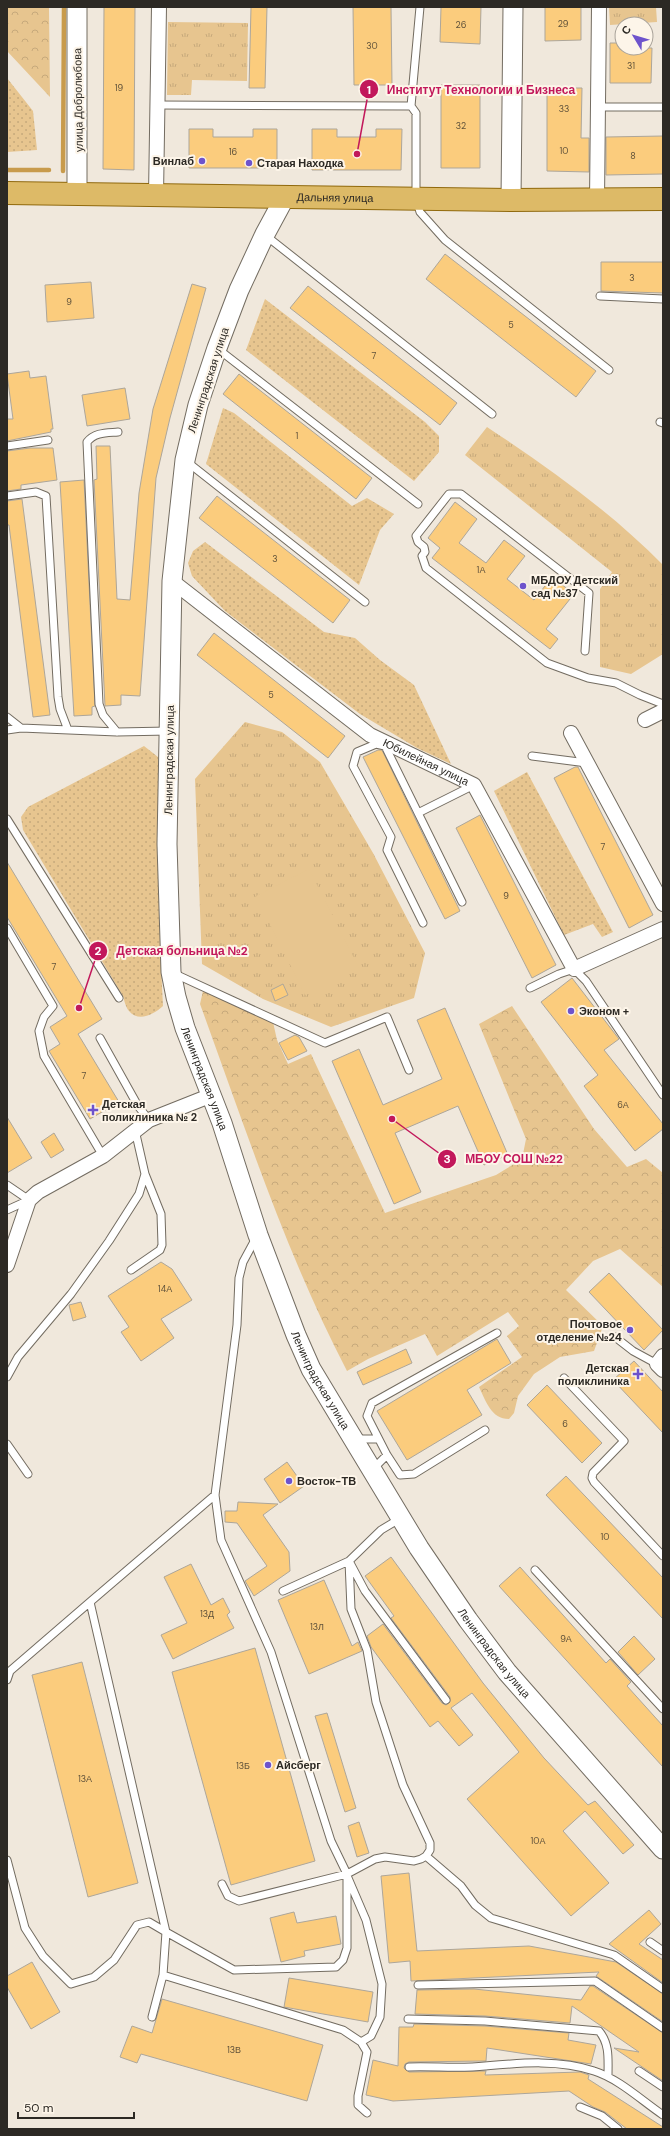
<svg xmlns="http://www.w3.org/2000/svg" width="670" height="2136" viewBox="0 0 670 2136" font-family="'DM Sans',sans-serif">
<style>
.grass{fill:url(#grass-dots)}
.forest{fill:url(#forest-crowns)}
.park{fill:url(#park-tufts)}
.pitch{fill:#e7c58f}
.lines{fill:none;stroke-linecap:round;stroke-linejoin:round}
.stream{stroke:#c89b4c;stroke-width:4.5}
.building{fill:#fbcc7d;stroke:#ada69a}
.lane-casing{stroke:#736c61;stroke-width:9}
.street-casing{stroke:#736c61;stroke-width:16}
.secondary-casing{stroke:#736c61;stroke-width:21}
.primary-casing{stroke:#90690d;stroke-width:24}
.lane{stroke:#fff;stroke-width:7}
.street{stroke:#fff;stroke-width:14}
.secondary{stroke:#fff;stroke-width:19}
.primary{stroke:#ddba67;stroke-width:22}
.poi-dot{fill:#6e53cc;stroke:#fdf5e9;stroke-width:1.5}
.labels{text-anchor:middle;stroke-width:4;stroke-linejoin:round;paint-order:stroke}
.number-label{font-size:9px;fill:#60523a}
.street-label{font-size:11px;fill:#2c2924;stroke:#fdf5e9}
.poi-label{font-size:11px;font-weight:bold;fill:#2c2924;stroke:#fdf5e9;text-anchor:start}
.leader{fill:none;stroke:#c2185b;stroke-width:1.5}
.callout-dot{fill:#c2185b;stroke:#fdf5e9;stroke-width:1.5}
.mark-label{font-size:12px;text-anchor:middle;font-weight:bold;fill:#fff}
.callout-label{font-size:12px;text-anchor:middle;font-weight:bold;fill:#c2185b;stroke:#fdf5e9;stroke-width:4;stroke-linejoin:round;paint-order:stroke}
</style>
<defs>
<pattern id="grass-dots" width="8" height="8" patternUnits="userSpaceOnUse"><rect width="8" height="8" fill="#e7c58f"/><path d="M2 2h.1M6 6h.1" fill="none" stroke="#c6a97b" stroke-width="1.8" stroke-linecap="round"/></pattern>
<pattern id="forest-crowns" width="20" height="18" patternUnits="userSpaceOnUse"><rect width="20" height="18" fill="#e7c58f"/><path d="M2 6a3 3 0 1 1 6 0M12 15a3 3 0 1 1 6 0" fill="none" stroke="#c6a97b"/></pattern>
<pattern id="park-tufts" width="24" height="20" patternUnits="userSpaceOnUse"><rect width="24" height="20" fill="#e7c58f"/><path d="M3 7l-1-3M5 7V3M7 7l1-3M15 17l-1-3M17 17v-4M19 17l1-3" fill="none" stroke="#c6a97b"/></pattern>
</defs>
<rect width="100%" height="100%" fill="#f0e8dc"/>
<!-- grass -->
<path class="grass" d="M7,78L33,111L37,150L7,152Z
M265,299L425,422L439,436V452L414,481L246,350Z
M223,408L234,413L352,506L367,498L394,514L380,530L359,585L206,464Z
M205,542L324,632L355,638L380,660L414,685L451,764L417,748L360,714L225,611L192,576L188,563L193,551Z
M144,746L158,757L160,947L163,1006C154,1014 139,1023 129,1011C126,1008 124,1000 123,996L23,830L21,817L28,807Z
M527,772L613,932L602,937L593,924L564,935L494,791Z"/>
<!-- forest -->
<path class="forest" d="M7,7H49L50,97L7,51Z
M203,991L273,1022L277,1040L288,1064L311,1054L385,1213L496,1175L522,1159L526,1139L479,1024L512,1006L594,1129L627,1167L646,1159L663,1173V1287L620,1249L593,1261L566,1290L603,1326L594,1351L560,1357L534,1374L518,1396L514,1413L509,1419C491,1419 486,1401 479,1387L522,1357L507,1336L519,1326L508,1312L437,1356L425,1334L368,1359L347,1371C286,1254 245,1127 200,1004Z"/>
<!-- park -->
<path class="park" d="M609,7H656L657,22L610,25Z
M168,22L248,23L247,81L192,80L191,95H167Z
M487,427C549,468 611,512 663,565V654L631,674L600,667V589L612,572L465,455Z
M245,722L282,732L320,762L373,853L425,953L414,998L331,1027L263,999L202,964L195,779Z"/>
<!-- pitch -->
<path class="pitch" d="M309,869L359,968L305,995L256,896Z"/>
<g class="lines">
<!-- stream -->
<path class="stream" d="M7,170H49
M63,171L64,7"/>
</g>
<!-- building -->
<path class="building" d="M104,7H135L134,170L103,169Z
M251,7H267L265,88H249Z
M353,7H391L392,85H354Z
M441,7H481L480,44L440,42Z
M545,7H581V40L545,41Z
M610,43H622V48H652L651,83H610Z
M441,85H480V168H441Z
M547,88H582L581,138H589V172L547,171Z
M189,129H213V137H253V129H277V168H189Z
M312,129H337V137H376V129H402L401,170H312Z
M663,136V174L606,175V137Z
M445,254L596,371L576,397L426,279Z
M601,262H663V293L601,291Z
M91,282L94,318L47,322L45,285Z
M192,284L206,288L170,418L156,478L140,696L121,695V705L105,706L94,480L97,479L96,446H110L117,599L130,600L139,493L153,409Z
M308,286L457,403L440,425L290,308Z
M29,371L30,378L46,376L53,429H51V432L7,441V419H13L7,374Z
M239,374L372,478L356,499L223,394Z
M125,388L130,419L87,426L82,395Z
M30,448H53L57,480L21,485V489L7,491V451Z
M84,480L95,706L92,707V715L74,716L60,482Z
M217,496L350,600L333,623L199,518Z
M22,499L50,715L33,717L9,525H7V501Z
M455,502L477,519L459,543L486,563L504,540L525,556L507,579L534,600L552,577L574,594L546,629L558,639L550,649L432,558L440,548L428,538Z
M214,633L345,736L328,758L197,655Z
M378,750H382L460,911L445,919L363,757Z
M575,767H578L653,915L629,928L554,778Z
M480,815L556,965L532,978L456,828Z
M7,862L102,1019L78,1034L119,1102L90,1119L49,1051L60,1044L50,1027L67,1016L7,917Z
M572,978L619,1039L604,1050L663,1124V1129L635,1151L584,1086L598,1075L541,1002Z
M283,984L288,995L275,1001L271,990Z
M445,1008L508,1155L484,1165L458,1106L395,1133L421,1192L394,1204L332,1061L359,1049L383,1105L442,1079L417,1020Z
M295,1035L299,1037L307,1051L288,1060L279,1043Z
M7,1117L32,1158L7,1173Z
M54,1133L64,1150L51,1158L41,1142Z
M161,1262L172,1269L192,1300L161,1319L174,1338L141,1361L121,1332L129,1327L108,1296Z
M609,1273L663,1330L644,1350L589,1292Z
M81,1302L86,1317L73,1321L69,1305Z
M497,1339L511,1363L467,1390L482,1415L407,1460L377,1411Z
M406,1349L412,1363L363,1385L357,1372Z
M634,1361L663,1392V1433L613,1380Z
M547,1385L602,1443L582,1463L527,1405Z
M287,1462L304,1486L280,1503L264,1479Z
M566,1476L663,1578V1619L546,1495Z
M238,1502L278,1504L263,1515L289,1552L290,1571L254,1596L245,1581L267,1566L237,1523L225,1522V1511H237Z
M391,1557L483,1683L544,1758L588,1805L595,1801L634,1845L623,1854L585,1811L563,1831L609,1883L571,1916L467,1799L519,1752L472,1693L451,1708L473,1735L459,1746L438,1721L430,1727L371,1647L367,1636L383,1624L442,1703L446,1705L450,1702V1697L391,1618L394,1616L365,1576Z
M191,1564L211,1605L223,1598L230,1612L227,1615L234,1628L173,1659L161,1635L187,1623L164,1577Z
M520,1567L606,1663L610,1659L631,1682L627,1686L663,1726V1767L499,1586Z
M324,1580L352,1646L358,1642L362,1651L309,1674L278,1600Z
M634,1636L655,1659L638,1675L618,1652Z
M255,1648L315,1861L231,1885L172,1672Z
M82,1662L138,1883L88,1897L32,1675Z
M327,1713L356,1808L345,1812L315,1716Z
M359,1822L369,1853L357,1857L348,1826Z
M409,1873L417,1951L529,1946L616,1962L663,1994V2022L596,1976L599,1972L411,1981L410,1961L389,1963L381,1876Z
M649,1910L661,1924L639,1944L663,1960V1983L609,1944Z
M294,1912L297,1923L336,1916L341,1944L304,1951L305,1956L281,1962L270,1918Z
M32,1962L60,2012L31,2029L7,1987V1976Z
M289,1978L373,1992L368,2022L284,2007Z
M590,1986H593L663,2033V2081L614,2048L639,2052L572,2006L570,2023L485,2016L415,2014L417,1990L474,1989L581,2000Z
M162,1999L323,2045L307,2101L141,2054L137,2063L120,2057L132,2026L152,2033Z
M414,2024L485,2026L569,2033L568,2040L596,2045L591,2064L487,2048L486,2061L409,2062L405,2064L404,2068L409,2072L486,2071L485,2075L580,2072L589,2075L588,2079L663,2127V2129H627L605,2112L593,2107L569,2091L393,2101L366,2095L373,2060L398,2066L399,2027H413Z"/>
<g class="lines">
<defs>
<path id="lane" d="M158,105L411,106L416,113V199L420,212L445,240L609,370
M411,106L420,7
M598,107H663
M265,235L492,414
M600,296L663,299
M218,349L418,504
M660,422L663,423
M7,446L48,440
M186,461L365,602
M7,496L36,492L46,496L58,697L60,709L68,730
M585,651L589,593L461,494H449L416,536L418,542L424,547L425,552L422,556L426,568L547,663L588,678L616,683L640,695L663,704
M7,717L21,728
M7,730L21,728L117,732L169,731
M117,732L103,715L99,704L87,442C95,432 107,433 118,432
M532,756L587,763
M418,813L474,785
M7,819L119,998
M423,923L387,850L391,837L353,766L357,752L376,744L385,746L462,902
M7,928L53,1006L44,1017L39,1031L44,1056L103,1156
M175,974L325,1043L387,1017L409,1070
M530,988L559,974L574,969L586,981L663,1095
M100,1038L138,1106L149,1120
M7,1185L29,1200L7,1210
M131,1270L160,1250L162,1245L161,1214L145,1174L135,1130
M615,1337L633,1351L657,1364
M7,1377L18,1357L71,1294L109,1241L139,1194L145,1174
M564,1378L624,1441L593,1473L592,1478L594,1482L663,1556
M485,1430L414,1474L400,1475L387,1455L367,1416L372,1403L497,1333
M356,1439H378
M7,1444L28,1474
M373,1469L387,1455
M215,1495L90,1602L166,1932L234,1970L336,1967L343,1960L347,1948V1874L331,1841L271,1652L221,1540L215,1495L237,1325L239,1278L243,1262L256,1238
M401,1518L381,1530L349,1561L365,1591L446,1700
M535,1570L663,1709
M7,1680L10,1671L90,1602
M426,1856L461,1886L475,1905L491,1918L614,1955L663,1989
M7,1860L25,1928L43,1956L71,1984L94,1977L114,1960L137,1925L149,1922L166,1932L163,1975L152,2017
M348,1878L366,1920L382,1984L380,2017L371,2036L361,2042
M222,1884L228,1896L239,1901L347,1874L375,1859L385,1857L414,1861L421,1859L426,1856L430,1850V1843L403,1785L376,1702L367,1650L351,1609L349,1561L283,1591
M650,1942L663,1951
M163,1975L343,2030L361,2042L367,2052L358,2096V2105L367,2113
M418,1985L595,1981L663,2028
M408,2019L485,2021L599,2031C610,2044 608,2060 608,2076
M409,2067C434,2066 460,2069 485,2066C519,2063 560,2059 594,2071C619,2079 641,2100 663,2115
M639,2071L663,2087
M580,2107L602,2116L618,2129"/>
<g id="street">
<path d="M156,195L159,7"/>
<path d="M597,200L599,7"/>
<path id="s1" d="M172,581L370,735L474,785L574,969L663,929"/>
<path d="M645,720L663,711"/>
<path d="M571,733L663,904"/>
<path d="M7,1265L29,1200L38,1192L103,1156L149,1120L212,1095"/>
<path d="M663,1356L657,1364L663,1370"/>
</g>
<g id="secondary">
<path d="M77,7V194"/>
<path id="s2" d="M285,197L265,234L239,290L217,348L198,405L185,460L172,581L167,844L171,972L176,997L185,1028L222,1123L258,1235L296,1335L311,1369L419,1548L468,1620L507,1672L663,1849"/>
<path d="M511,200L513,7"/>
</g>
<g id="primary">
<path id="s3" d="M7,193L511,200L663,199"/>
</g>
</defs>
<!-- lane casing -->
<use href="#lane" class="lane-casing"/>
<!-- street casing -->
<use href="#street" class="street-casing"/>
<!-- secondary casing -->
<use href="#secondary" class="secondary-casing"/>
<!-- primary casing -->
<use href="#primary" class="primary-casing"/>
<!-- lane -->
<use href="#lane" class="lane"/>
<!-- street -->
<use href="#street" class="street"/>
<!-- secondary -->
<use href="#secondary" class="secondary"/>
<!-- primary -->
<use href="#primary" class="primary"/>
</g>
<!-- markers -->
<g class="poi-dot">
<circle cx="202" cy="161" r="4"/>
<circle cx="249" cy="163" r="4"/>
<circle cx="523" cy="586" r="4"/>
<circle cx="571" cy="1011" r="4"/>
<path d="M91 1104h4v4h4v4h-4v4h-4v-4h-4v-4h4z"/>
<circle cx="630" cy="1330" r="4"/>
<path d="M636 1368h4v4h4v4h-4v4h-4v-4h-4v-4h4z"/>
<circle cx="289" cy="1481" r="4"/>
<circle cx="268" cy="1765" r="4"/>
</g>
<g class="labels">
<!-- number labels -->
<g class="number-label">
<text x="563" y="27">29</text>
<text x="461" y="28">26</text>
<text x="372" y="49">30</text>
<text x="631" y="69">31</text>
<text x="119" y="91">19</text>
<text x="564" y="112">33</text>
<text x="461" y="129">32</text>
<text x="564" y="154">10</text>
<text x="233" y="155">16</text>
<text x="633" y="159">8</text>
<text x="632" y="281">3</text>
<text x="69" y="305">9</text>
<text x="511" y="328">5</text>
<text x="374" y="359">7</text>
<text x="297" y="439">1</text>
<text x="275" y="562">3</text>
<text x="481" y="573">1А</text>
<text x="271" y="698">5</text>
<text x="603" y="850">7</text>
<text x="506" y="899">9</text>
<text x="54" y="970">7</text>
<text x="84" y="1079">7</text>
<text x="623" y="1108">6А</text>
<text x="165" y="1292">14А</text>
<text x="565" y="1427">6</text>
<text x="605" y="1540">10</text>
<text x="207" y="1617">13Д</text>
<text x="317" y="1630">13Л</text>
<text x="566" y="1642">9А</text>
<text x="243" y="1769">13Б</text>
<text x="85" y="1782">13А</text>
<text x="538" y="1844">10А</text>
<text x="234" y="2053">13В</text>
</g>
<!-- street labels -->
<g class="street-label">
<text transform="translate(78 100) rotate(-91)" y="4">улица Добролюбова</text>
<text dy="4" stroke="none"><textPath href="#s3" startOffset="328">Дальняя улица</textPath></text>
<text transform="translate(208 380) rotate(-72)" y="4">Ленинградская улица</text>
<text transform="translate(169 760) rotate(-89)" y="4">Ленинградская улица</text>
<text dy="4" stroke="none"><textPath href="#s1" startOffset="313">Юбилейная улица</textPath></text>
<text dy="4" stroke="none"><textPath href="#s2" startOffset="907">Ленинградская улица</textPath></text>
<text dy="4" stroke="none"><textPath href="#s2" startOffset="1231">Ленинградская улица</textPath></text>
<text dy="4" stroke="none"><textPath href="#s2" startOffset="1555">Ленинградская улица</textPath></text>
</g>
<!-- poi labels -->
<g class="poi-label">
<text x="194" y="165" text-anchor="end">Винлаб</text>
<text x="257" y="167">Старая Находка</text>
<text x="531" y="584">МБДОУ Детский<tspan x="531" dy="13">сад №37</tspan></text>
<text x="579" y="1015">Эконом +</text>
<text x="102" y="1108">Детская<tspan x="102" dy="13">поликлиника № 2</tspan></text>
<text x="622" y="1328" text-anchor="end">Почтовое<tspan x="622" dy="13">отделение №24</tspan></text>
<text x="629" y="1372" text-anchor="end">Детская<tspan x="629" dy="13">поликлиника</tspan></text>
<text x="297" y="1485">Восток-ТВ</text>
<text x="276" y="1769">Айсберг</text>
</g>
</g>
<!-- callouts -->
<path class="leader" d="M357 154L369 89M79 1008L98 951M392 1119L447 1159"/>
<g class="callout-dot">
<circle cx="357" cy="154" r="4"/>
<circle cx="79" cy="1008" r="4"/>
<circle cx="392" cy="1119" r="4"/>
<circle cx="369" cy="89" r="10"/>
<circle cx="98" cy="951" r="10"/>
<circle cx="447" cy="1159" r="10"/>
</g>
<g class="mark-label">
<text x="369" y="94">1</text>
<text x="98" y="955">2</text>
<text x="447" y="1163">3</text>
</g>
<g class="callout-label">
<text x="481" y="94">Институт Технологии и Бизнеса</text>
<text x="182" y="955">Детская больница №2</text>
<text x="514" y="1163">МБОУ СОШ №22</text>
</g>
<!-- border -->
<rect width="670" height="2136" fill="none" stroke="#2c2924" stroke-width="16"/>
<!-- north arrow -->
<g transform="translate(634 36) rotate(308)"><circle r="19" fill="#fdf5e9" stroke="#a9a39a"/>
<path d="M0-3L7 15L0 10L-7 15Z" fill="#6e53cc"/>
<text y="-6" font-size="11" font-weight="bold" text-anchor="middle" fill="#2c2924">С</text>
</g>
<!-- scale -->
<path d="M18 2112v6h116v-6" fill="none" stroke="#2c2924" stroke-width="2"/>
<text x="24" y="2112" font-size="12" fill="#2c2924" stroke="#fdf5e9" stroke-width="3" paint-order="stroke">50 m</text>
</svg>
